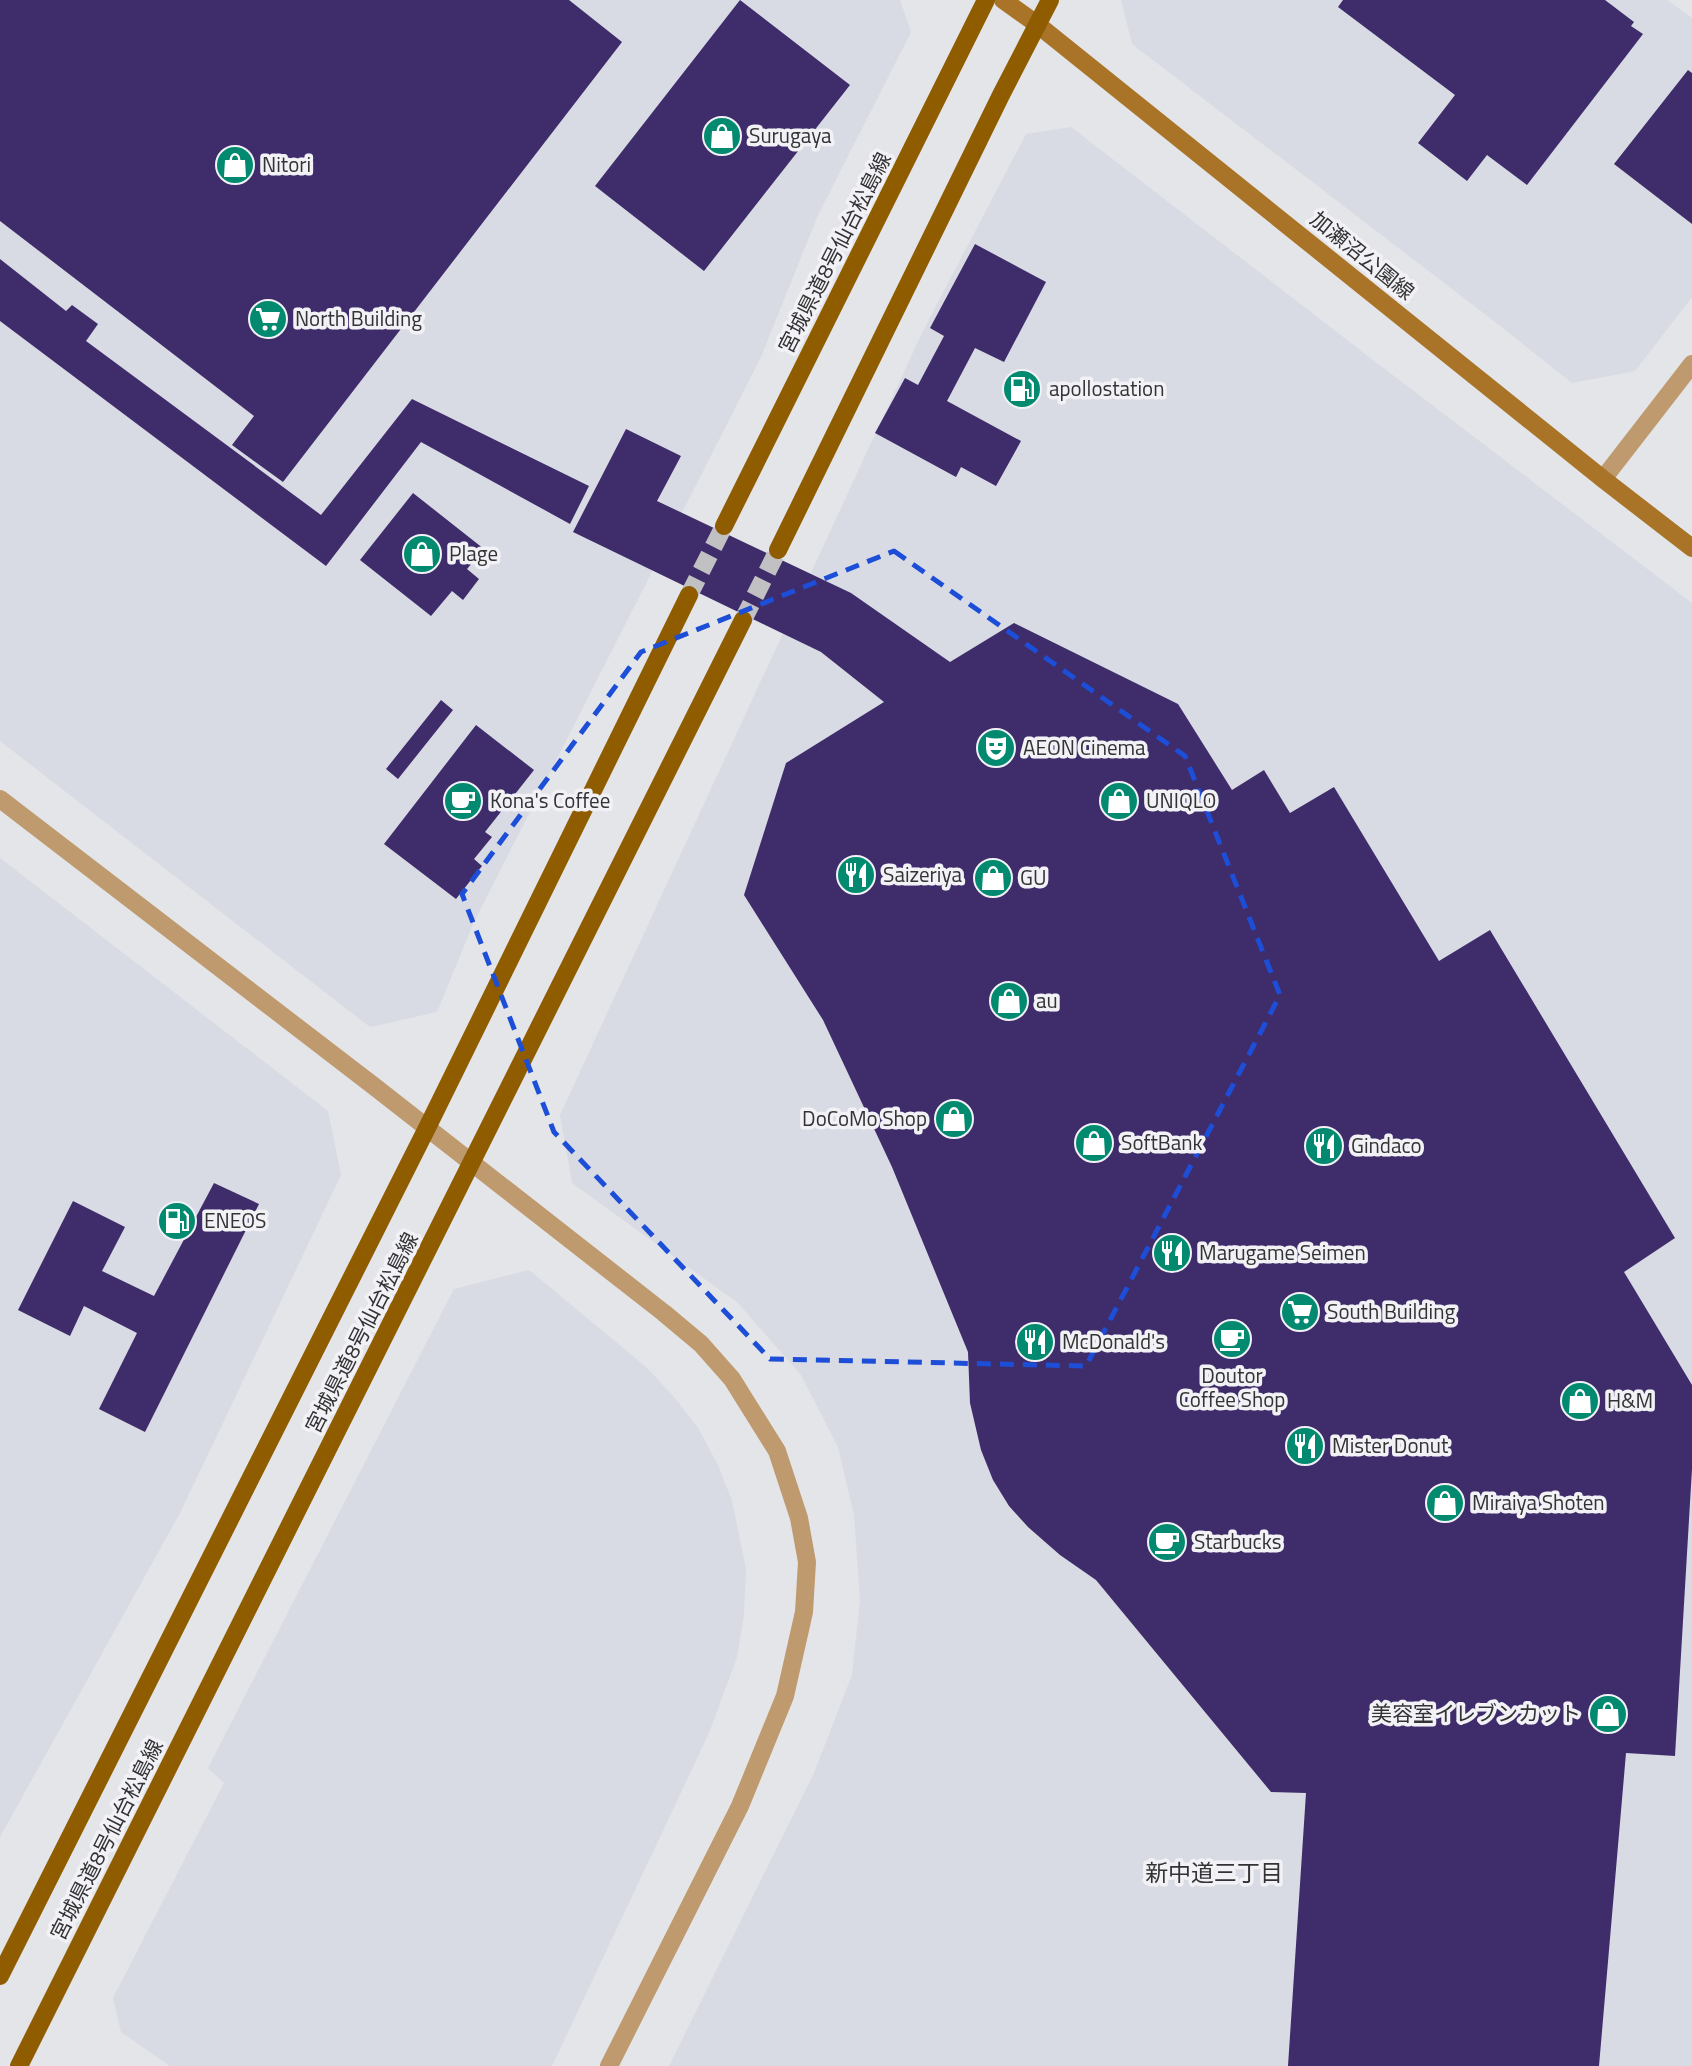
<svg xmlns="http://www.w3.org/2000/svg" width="1692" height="2066" viewBox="0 0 1692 2066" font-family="'Titillium Web','Noto Sans JP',sans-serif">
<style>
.built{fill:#d8dae4}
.building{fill:#3f2c6a}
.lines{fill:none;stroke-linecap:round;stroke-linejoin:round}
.primary-tunnel{stroke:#c1c1c4;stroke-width:18;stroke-dasharray:18 9;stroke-linecap:butt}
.tertiary{stroke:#be9a6e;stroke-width:18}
.secondary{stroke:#a97428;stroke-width:18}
.primary{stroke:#8f5c00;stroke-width:18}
.marked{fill:none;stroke:#1d4ed8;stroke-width:5;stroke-dasharray:14 9;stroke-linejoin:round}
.labels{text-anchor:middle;stroke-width:7;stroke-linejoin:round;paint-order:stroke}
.poi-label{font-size:21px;fill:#333335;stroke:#f2f2f6;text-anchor:start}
.street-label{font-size:21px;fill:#333335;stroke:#f2f2f6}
.neighbourhood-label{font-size:23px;fill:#333335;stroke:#f2f2f6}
</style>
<rect width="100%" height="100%" fill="#e4e5e8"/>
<!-- built -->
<path class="built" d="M0,0H900L911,32L818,215L761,357L473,924L437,1012L370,1027L0,741Z
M1121,0H1667L1692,18V297L1635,371L1572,383L1490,318L1132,44Z
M1071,127L1373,360L1692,603V2066H669L814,1773L852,1675L860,1600L854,1515L838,1447L801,1375L738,1303L572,1183L560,1115L922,333L1026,134Z
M0,858L328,1111L341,1175L180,1513L0,1837Z
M529,1270L646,1367L674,1397L698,1428L718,1465L732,1501L746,1569L744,1614L737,1657L709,1733L552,2066H170L121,2032L113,1998L224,1783L208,1768L454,1289Z"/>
<!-- building -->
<path class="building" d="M0,0H569L622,42L283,482L232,445L254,416L0,221Z
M740,0L850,85L704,271L595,186Z
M1343,0H1605L1634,22L1631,26L1643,34L1527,185L1487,155L1467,181L1418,143L1455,95L1338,7Z
M1688,70L1692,73V224L1614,164Z
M975,244L1046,282L1004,362L975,348L947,401L1021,441L996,486L961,467L956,477L875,433L905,378L918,385L944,336L930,328Z
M0,259L66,311L72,305L98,324L86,341L321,515L412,399L589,486L570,524L421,442L326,566L0,321Z
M626,429L681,456L657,501L851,593L950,662L1014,623L1178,704L1232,790L1264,770L1290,813L1334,787L1439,961L1490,930L1675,1238L1624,1272L1692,1385V1469L1675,1756L1626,1753L1599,2066H1288L1306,1793L1271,1792L1096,1580L1060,1555L1028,1527L1009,1506L993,1480L981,1450L970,1403L968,1352L892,1167L823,1020L744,895L786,763L884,702L821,652L573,532Z
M413,493L484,549L467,569L479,579L463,600L452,591L431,616L360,560Z
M441,700L453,710L398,779L386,769Z
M476,725L534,770L485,832L492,837L474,859L482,866L456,899L384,844Z
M214,1183L259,1204L145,1432L99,1409L137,1333L84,1306L70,1336L18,1310L73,1201L125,1227L102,1271L154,1296Z"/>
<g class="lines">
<!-- primary-tunnel -->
<path class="primary-tunnel" d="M689,595L724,526
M743,620L778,550"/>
<!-- tertiary -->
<path class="tertiary" d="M1603,479L1692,364
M0,799L375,1087L664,1313L701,1344L732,1379L777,1451L799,1518L807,1562L804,1612L785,1696L740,1806L609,2066"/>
<!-- secondary -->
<path class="secondary" d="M1003,0L1038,25L1603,479L1692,548"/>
<!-- primary -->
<path class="primary" d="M724,526L986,0
M778,550L1001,95L1050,0
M0,1976L427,1128L689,595
M19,2066L743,620"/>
</g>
<!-- marked area -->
<path class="marked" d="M894,551L1185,756L1280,995L1086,1366L770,1359L554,1132L462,894L641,652Z"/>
<!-- icons -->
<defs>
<symbol id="shop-disc" viewBox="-11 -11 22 22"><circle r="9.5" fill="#028a70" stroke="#f2f2f6"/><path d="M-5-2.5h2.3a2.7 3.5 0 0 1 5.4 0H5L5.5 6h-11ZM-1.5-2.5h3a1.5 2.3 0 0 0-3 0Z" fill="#fff"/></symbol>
<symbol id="supermarket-disc" viewBox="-11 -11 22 22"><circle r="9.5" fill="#028a70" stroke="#f2f2f6"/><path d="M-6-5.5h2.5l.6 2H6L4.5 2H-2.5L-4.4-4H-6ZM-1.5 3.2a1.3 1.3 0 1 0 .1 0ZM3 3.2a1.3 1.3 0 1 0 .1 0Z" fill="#fff"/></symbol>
<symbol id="fuel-disc" viewBox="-11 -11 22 22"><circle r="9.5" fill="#028a70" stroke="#f2f2f6"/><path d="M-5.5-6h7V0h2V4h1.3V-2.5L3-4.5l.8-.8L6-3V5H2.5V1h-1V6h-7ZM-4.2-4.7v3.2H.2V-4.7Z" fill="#fff"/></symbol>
<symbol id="theatre-disc" viewBox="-11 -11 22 22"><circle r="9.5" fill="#028a70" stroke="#f2f2f6"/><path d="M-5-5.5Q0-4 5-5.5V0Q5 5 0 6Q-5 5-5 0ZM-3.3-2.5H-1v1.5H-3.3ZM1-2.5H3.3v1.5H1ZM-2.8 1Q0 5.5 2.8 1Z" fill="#fff"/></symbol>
<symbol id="cafe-disc" viewBox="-11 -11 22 22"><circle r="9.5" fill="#028a70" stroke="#f2f2f6"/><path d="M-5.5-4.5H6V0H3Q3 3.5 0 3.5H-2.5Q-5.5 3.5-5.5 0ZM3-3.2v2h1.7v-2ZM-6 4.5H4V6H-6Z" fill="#fff"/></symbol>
<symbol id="restaurant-disc" viewBox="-11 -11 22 22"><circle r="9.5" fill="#028a70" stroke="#f2f2f6"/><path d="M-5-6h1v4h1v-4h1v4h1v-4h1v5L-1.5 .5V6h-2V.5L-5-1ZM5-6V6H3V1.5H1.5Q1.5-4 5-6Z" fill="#fff"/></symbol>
</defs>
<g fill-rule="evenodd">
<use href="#shop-disc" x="700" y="114" width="44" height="44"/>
<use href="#shop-disc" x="213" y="143" width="44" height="44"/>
<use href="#supermarket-disc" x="246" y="297" width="44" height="44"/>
<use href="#fuel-disc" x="1000" y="367" width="44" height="44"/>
<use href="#shop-disc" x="400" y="532" width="44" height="44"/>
<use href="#theatre-disc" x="974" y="726" width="44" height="44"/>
<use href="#cafe-disc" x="441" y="779" width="44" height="44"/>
<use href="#shop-disc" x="1097" y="779" width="44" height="44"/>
<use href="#restaurant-disc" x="834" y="853" width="44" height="44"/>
<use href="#shop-disc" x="971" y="856" width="44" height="44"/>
<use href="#shop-disc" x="987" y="979" width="44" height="44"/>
<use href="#shop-disc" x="932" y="1097" width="44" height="44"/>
<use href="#shop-disc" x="1072" y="1121" width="44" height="44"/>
<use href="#restaurant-disc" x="1302" y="1124" width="44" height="44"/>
<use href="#fuel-disc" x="155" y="1199" width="44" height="44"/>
<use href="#restaurant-disc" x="1150" y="1231" width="44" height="44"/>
<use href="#supermarket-disc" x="1278" y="1290" width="44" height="44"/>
<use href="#cafe-disc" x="1210" y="1317" width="44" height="44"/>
<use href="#restaurant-disc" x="1013" y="1320" width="44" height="44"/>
<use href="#shop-disc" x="1558" y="1379" width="44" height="44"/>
<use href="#restaurant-disc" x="1283" y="1424" width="44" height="44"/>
<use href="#shop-disc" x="1423" y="1481" width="44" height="44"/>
<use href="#cafe-disc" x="1145" y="1520" width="44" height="44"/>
<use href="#shop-disc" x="1586" y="1692" width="44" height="44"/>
</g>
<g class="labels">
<!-- poi labels -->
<g class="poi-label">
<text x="749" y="143">Surugaya</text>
<text x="262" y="172">Nitori</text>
<text x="295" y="326">North Building</text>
<text x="1049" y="396">apollostation</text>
<text x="449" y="561">Plage</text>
<text x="1023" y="755">AEON Cinema</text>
<text x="490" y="808">Kona's Coffee</text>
<text x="1146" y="808">UNIQLO</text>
<text x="883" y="882">Saizeriya</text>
<text x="1020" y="885">GU</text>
<text x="1036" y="1008">au</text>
<text x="927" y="1126" text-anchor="end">DoCoMo Shop</text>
<text x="1121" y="1150">SoftBank</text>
<text x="1351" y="1153">Gindaco</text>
<text x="204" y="1228">ENEOS</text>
<text x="1199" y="1260">Marugame Seimen</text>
<text x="1327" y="1319">South Building</text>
<text x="1062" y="1349">McDonald's</text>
<text x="1232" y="1383" text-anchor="middle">Doutor<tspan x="1232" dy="24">Coffee Shop</tspan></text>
<text x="1607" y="1408">H&amp;M</text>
<text x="1332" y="1453">Mister Donut</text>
<text x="1472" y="1510">Miraiya Shoten</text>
<text x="1194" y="1549">Starbucks</text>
<text x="1581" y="1721" text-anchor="end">美容室イレブンカット</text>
</g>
<!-- street labels -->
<g class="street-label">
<text transform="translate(835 253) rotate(-63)" y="7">宮城県道8号仙台松島線</text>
<text transform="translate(1362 256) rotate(39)" y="7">加瀬沼公園線</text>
<text transform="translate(362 1333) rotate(-63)" y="7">宮城県道8号仙台松島線</text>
<text transform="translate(107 1840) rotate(-63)" y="7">宮城県道8号仙台松島線</text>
</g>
<!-- neighbourhood labels -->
<g class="neighbourhood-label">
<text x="1214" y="1881">新中道三丁目</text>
</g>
</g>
</svg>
